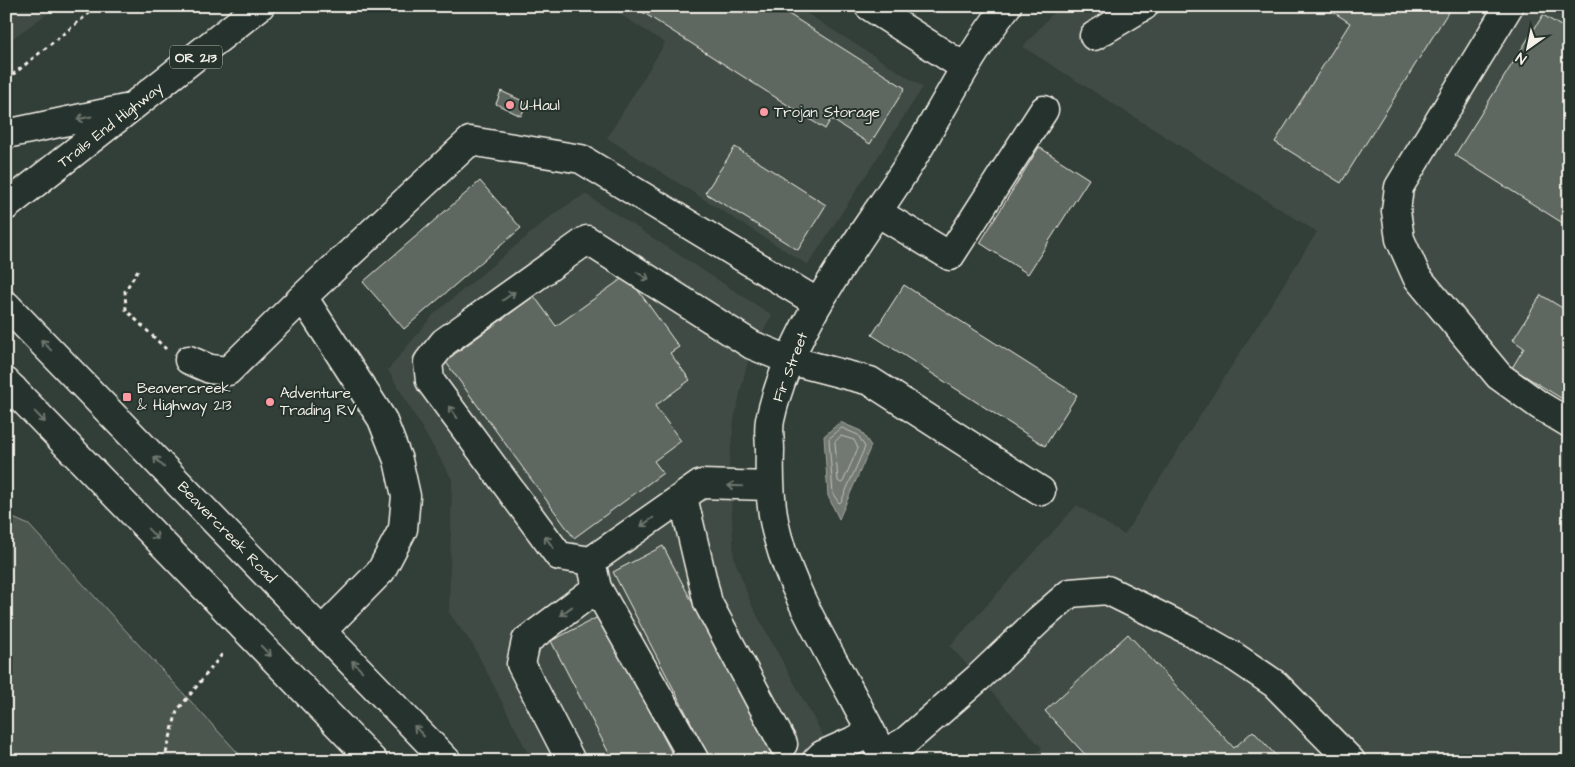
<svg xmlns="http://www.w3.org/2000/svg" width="1575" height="767" viewBox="0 0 1575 767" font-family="'Architects Daughter',sans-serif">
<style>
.built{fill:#404b44}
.green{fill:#4c564f;stroke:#a0a49c}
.water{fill:#727972;stroke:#a6a9a1}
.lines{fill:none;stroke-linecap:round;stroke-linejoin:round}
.shore{stroke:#c0c1b9;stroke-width:1}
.building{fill:#5f6861;stroke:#f4f1e8}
.minor-casing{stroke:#f4f1e8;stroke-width:31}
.major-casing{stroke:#f4f1e8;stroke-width:31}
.highway-casing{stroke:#f4f1e8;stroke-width:31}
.path{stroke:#f4f1e8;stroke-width:3;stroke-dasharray:4 4;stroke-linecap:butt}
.minor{stroke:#26332d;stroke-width:28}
.major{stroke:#26332d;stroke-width:28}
.highway{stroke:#26332d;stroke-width:28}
.oneway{stroke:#6e766e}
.poi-dot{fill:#ff9aa2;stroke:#26332d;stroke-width:2}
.labels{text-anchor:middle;stroke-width:4;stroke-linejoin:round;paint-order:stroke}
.shield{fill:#26332d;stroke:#b6b8b0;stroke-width:1}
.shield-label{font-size:14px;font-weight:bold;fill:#f4f1e8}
.poi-label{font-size:15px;fill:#f4f1e8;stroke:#26332d;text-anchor:start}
.street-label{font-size:15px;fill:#f4f1e8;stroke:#26332d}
</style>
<rect width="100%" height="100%" fill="#323e38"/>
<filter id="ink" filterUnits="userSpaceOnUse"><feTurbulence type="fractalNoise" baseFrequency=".02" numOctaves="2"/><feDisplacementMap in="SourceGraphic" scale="10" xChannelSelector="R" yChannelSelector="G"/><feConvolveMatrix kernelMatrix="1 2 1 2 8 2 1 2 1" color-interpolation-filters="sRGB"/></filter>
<g filter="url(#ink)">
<!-- built -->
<path class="built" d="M6,6H58L6,43Z
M607,6H795L923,87L808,265L607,138L665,43Z
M1065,6H1569V761H1029L1042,748L950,646L1077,505L1124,535L1317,232L1023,47L1052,14Z
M585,194L772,315L750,355L744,376L734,420L729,464L734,558L752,606L837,761H532L473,645L449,613L452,479L388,370L433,315L555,213Z"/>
<!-- green -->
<path class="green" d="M6,515L29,525L239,754L238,761H6Z"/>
<!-- water -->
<path class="water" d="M840,422L861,431L871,446L839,519L828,496L824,436Z"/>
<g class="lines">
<!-- shore -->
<path class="shore" d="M842,428L858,435L865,447L841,502L839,503L833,494L829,439Z
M841,436L854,440L858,448L843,482L841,483L838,481L835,442Z"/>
</g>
<!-- building -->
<path class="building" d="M633,6H776L905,88L870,144L831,119L825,129Z
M1324,6H1452L1341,183L1275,142L1350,23Z
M1543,15L1569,31V227L1455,155Z
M501,91L527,103L521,116L496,104Z
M735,147L826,205L798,250L705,193Z
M1039,147L1089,179L1028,274L980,243Z
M480,181L521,228L404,329L363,282Z
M627,275L679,347L670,353L690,380L655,406L681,441L654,461L663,473L574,538L445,361L534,296L556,326Z
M904,285L1077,395L1045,446L872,335Z
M1541,295L1569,312V403L1512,368L1524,348L1513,340Z
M663,546L775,761H711L613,572Z
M600,616L676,761H613L551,641Z
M1128,634L1234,748L1253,731L1281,761H1091L1045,711Z"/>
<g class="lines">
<defs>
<path id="minor" d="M869,6L964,67
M1509,6L1399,187L1396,211L1400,239L1417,277L1499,376L1539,405L1569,423
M1094,36L1144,6
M877,212L950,256L1044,110
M189,360L210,369L228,371L303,297
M769,486L701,484L591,561L559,556L430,381L428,362L444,342L587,240L752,345L789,360L870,381L1041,491
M683,497L708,603L783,744
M597,588L695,761
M323,630L381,571L403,529L406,496L398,460L382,419L303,297L470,141L581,159L818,303
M881,755L906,741L978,678L1040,619L1070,593L1107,590L1188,630L1235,657L1275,684L1351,761
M571,761L521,664L526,641L597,588L591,561
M816,761L822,755L871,733
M883,761C877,739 864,719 854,699C827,648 793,594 778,538C770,510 769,480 770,450C770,441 768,430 770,420C791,324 859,243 911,161C943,109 969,54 1007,6"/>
<path id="major" d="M6,134L125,109
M6,206L260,6
M6,305L447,761
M6,382L373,761"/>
<path id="highway" d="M6,387L13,389"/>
</defs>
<!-- minor casing -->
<use href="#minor" class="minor-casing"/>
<!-- major casing -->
<use href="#major" class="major-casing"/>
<!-- highway casing -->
<use href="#highway" class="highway-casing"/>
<!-- path -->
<path class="path" d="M6,80L98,6
M138,270L125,291L126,310L166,349
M164,761L177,711L224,652"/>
<!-- minor -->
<use href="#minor" class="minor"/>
<!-- major -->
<use href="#major" class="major"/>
<!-- highway -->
<use href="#highway" class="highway"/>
</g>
<!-- one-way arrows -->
<defs><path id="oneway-shaft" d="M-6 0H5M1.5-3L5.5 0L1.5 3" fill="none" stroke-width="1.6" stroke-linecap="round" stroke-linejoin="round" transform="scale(1.25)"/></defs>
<g class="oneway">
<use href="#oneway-shaft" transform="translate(84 118) rotate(169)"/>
<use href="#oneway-shaft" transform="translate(643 276) rotate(32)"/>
<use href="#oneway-shaft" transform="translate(509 296) rotate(-35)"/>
<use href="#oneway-shaft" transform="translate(46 345) rotate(-134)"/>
<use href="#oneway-shaft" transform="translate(453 412) rotate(-126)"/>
<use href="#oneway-shaft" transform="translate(40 417) rotate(46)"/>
<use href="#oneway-shaft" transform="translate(159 462) rotate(-134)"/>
<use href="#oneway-shaft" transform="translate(735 486) rotate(-178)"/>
<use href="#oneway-shaft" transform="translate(647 522) rotate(145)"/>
<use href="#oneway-shaft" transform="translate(153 534) rotate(46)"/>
<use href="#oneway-shaft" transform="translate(549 542) rotate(-126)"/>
<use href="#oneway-shaft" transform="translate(566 611) rotate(144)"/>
<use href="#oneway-shaft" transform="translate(266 651) rotate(46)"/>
<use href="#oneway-shaft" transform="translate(357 666) rotate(-134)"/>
<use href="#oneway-shaft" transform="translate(419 731) rotate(-133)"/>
</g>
</g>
<!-- markers -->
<g class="poi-dot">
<circle cx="510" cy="105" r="5"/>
<circle cx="764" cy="112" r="5"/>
<rect x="122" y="392" width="10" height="10" rx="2.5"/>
<circle cx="270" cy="402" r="5"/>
</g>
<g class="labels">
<!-- shield labels -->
<rect class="shield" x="170" y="45.5" width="52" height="23" rx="4"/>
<g class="shield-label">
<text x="196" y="62">OR 213</text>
</g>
<!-- poi labels -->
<g class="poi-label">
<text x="520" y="110">U-Haul</text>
<text x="774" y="117">Trojan Storage</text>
<text x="137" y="393">Beavercreek<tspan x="137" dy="17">&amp; Highway 213</tspan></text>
<text x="280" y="398">Adventure<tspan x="280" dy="17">Trading RV</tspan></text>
</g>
<!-- street labels -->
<g class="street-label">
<text transform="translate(110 125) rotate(-38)" y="5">Trails End Highway</text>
<text transform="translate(790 367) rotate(-69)" y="5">Fir Street</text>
<text transform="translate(227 532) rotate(46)" y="5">Beavercreek Road</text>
</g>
</g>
<!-- margin -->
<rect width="1575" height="767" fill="none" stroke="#26332d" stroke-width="25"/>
<rect x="12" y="12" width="1550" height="742" fill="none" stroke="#f4f1e8" stroke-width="2" filter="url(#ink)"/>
<!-- north arrow -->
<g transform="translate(1528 48) rotate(213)" stroke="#26332d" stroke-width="4" paint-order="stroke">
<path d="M0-4L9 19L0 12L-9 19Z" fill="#f4f1e8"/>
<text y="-8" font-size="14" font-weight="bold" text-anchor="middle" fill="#f4f1e8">N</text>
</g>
</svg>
